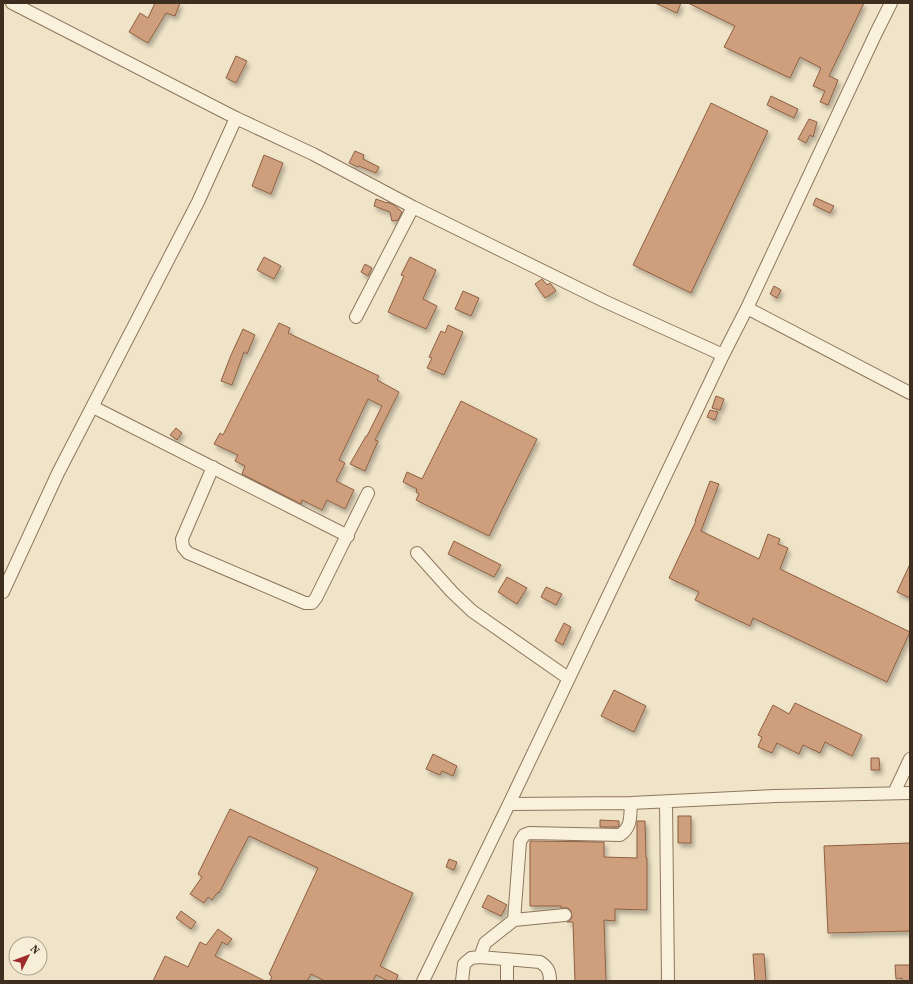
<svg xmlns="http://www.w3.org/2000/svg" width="913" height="984" viewBox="0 0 913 984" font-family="'Source Serif 4',serif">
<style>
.building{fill:#cf9f7d;stroke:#8d5f41;filter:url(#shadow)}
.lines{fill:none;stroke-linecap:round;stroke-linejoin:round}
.minor-casing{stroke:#8d765c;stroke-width:14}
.minor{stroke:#faf1dc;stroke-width:12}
</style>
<defs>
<filter id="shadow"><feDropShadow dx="2.5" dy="4" stdDeviation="2" flood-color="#0004"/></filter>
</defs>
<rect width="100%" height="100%" fill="#f0e4c8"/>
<!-- building -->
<path class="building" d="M155,3H180L175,16L166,13L148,43L129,32L140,13L148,18Z
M655,3H681L677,13Z
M688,3H864L829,76L838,80L828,105L820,102L825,91L813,86L821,68L800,57L790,78L724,47L735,26Z
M236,56L247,61L236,83L226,78Z
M771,96L798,109L794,118L767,105Z
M711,103L768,131L691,293L633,265Z
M809,119L817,122L813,137L810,135L806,143L798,139Z
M355,151L364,155L363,159L379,167L376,173L359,166L358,167L349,163Z
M264,155L283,163L271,194L252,186Z
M816,198L834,206L830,213L813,205Z
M376,199L387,203V202L394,205L402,212L398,220L392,221L390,212L374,206Z
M264,257L281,266L274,279L257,270Z
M410,257L436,270L423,299L437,306L426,329L388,312L404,276L401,275Z
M365,264L372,268L368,276L361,272Z
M542,279L547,285L550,283L556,291L545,298L535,284Z
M774,286L781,290L777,298L770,294Z
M463,291L479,298L471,316L455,309Z
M279,323L290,328L288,333L379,376L377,380L399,392L375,440L378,441L365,471L350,464L366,436H367L382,406L368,399L339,460L345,463L336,481L354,490L345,509L327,500L322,510L302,500L301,504L242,474L245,466L235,461L238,455L214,444L220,433L223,435Z
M448,325L463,332L444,375L427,368L432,358L429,357L441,331L445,333Z
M243,329L255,335L247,354L244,352L232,385L221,381L231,355Z
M716,396L724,399L720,410L712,408Z
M461,401L537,439L489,536L416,500L419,494L416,492L417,489L403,482L407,472L422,479Z
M710,410L718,412L715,420L707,417Z
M176,428L182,433L177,440L170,435Z
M710,481L719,484L701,531L759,559L768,534L780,539L778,544L788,548L780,569L910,632L887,682L753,618L750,626L695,600L699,592L669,578L696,521H695Z
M454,541L501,565L494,577L448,554Z
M910,564V598L897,592Z
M507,577L527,588L517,604L498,592Z
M546,587L562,594L556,605L541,597Z
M564,623L571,627L563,645L555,641Z
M614,690L646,706L634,732L601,716Z
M795,703L862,735L852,756L825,742L820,753L803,745L799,754L777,743L772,753L758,747L762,737L758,735L773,705L789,714Z
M433,754L457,766L453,776L442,771L440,775L426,769Z
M871,758H879L880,770H871Z
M230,809L413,893L380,966L398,975L396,981H388L376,975L373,981H325L311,974L307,981H270L272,977L269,974L318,868L249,836L219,893L218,892L212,900L208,897L204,903L190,894L202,877L198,874Z
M678,816H691V843H678Z
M600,820L619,821V826L617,827H600Z
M637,821H645L646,858H647V910L615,909V921L604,920L606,981H575L573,922H567L572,918L571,911L568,908H561V906H530V841L604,842V857L637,858Z
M910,843V931L828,933L824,846Z
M449,859L457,862L454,870L446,867Z
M488,895L507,905L501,916L482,907Z
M181,911L196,922L191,929L176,918Z
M218,929L232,939L227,945L222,942L215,956L265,981H153L165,956L188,967L200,942L206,945Z
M753,954H764L766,981H755Z
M895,965H910V981H902V978L896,979Z"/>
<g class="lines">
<defs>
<path id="minor" d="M12,3L236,118L313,154L413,207L604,301L723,355
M747,308L910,393
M356,317L413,207
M93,407L348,536
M213,467L182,539L183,547L188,553L305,603H312L316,598L368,493
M417,553L452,592L472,611L568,678
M3,592L58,473L198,202L236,118
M894,793L910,759
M666,802L668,981
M509,804L631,803L775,796L910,793
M514,920L565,915
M480,957L485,943L514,920L520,842L524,835L529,833L620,835C632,827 630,816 631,803
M507,959V981
M423,981L509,804L723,355L747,308L876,33L891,3
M462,981L464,964L471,958L480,957L540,962C548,967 550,972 550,981"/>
</defs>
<!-- minor casing -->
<use href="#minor" class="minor-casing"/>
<!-- minor -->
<use href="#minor" class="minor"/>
</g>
<!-- border -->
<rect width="913" height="984" fill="none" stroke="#3d2e20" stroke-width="8"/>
<!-- north arrow -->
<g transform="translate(28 956) rotate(48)"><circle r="19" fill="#f7eed8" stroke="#ada18e"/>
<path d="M0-3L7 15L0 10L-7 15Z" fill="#9e2a2b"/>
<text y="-6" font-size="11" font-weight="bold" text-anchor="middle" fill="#3d2e20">N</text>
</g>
</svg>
